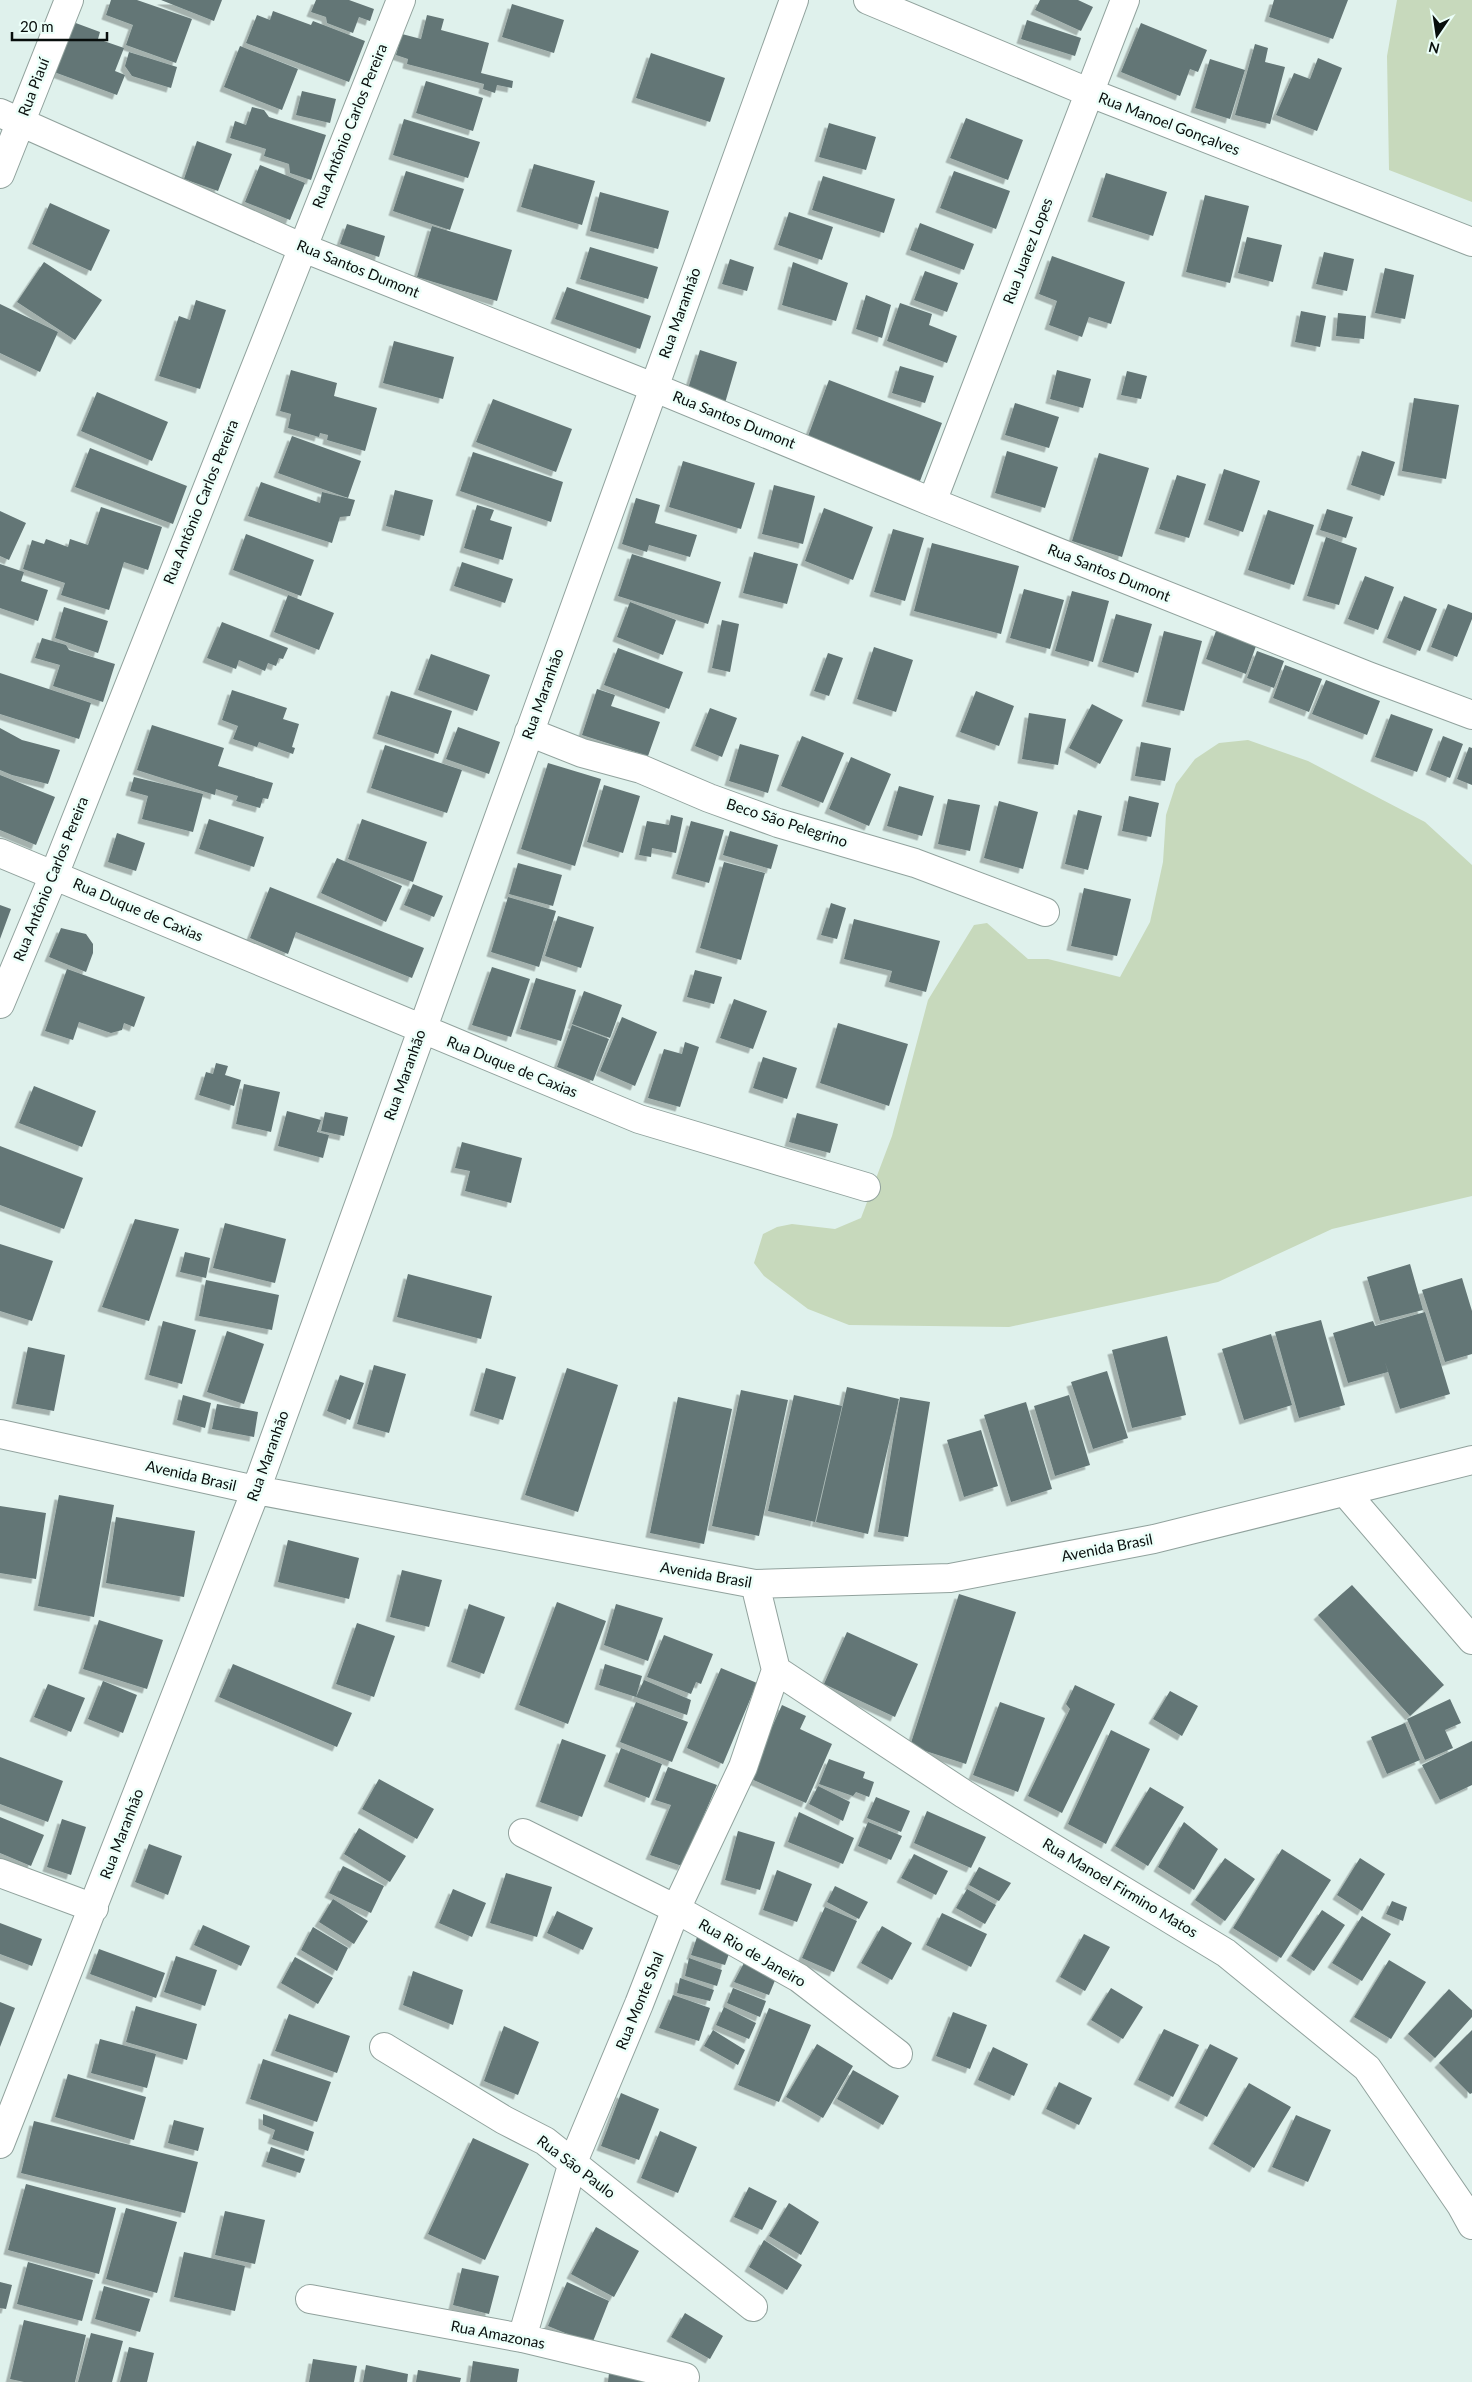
<svg xmlns="http://www.w3.org/2000/svg" width="1472" height="2382" viewBox="0 0 1472 2382" font-family="Lato,sans-serif">
<style>
.green{fill:#c7d9bc}
.building{fill:#647676;filter:url(#shadow)}
.lines{fill:none;stroke-linecap:round;stroke-linejoin:round}
.minor-casing{stroke:#91a29d;stroke-width:30}
.minor{stroke:#fff;stroke-width:28}
.labels{text-anchor:middle;stroke-width:5;stroke-linejoin:round;paint-order:stroke}
.street-label{font-size:15px;fill:#080e0c;stroke:#ecfff9}
</style>
<defs>
<filter id="shadow"><feDropShadow dx="-4.5" dy="4.5" stdDeviation="0" flood-color="#0004"/></filter>
</defs>
<rect width="100%" height="100%" fill="#dff1ec"/>
<!-- green -->
<path class="green" d="M1397,0H1472V202L1389,170L1387,56Z
M1248,740L1308,761L1425,822L1472,865V1196L1332,1229L1218,1282L1009,1327L849,1325L808,1309L764,1276L754,1263L763,1234L777,1227L792,1224L835,1229L861,1218L892,1136L928,1000L974,925L987,923L1028,959H1048L1120,977L1150,922L1163,862L1166,815L1176,784L1195,759L1219,743Z"/>
<!-- building -->
<path class="building" d="M111,0H137L192,19L176,63L126,45L133,25L106,15Z
M161,0H222L214,21Z
M316,0H349L374,9L370,21L359,17L353,33L327,23L326,17L311,12Z
M1040,0H1078L1093,7L1081,31L1035,10Z
M1274,0H1348L1333,39L1269,17Z
M512,4L564,20L554,53L502,37Z
M273,11L311,25L313,21L365,41L349,82L246,43L257,15L270,20Z
M427,15L444,19L441,30L489,43L481,73L513,81L512,88L497,85L495,93L483,89L484,84L407,64L408,59L396,55L402,34L421,39Z
M1027,20L1081,38L1075,56L1021,39Z
M73,22L100,32L98,39L124,48L115,71L125,75L117,95L54,72Z
M1141,23L1207,50L1198,72L1190,69L1180,96L1121,72Z
M1255,44L1268,48L1265,62L1285,67L1270,124L1235,115Z
M240,46L298,69L282,110L224,87Z
M129,52L177,67L171,88L132,76L125,66Z
M651,53L725,78L710,122L636,98Z
M1318,58L1342,68L1317,131L1276,115L1294,73L1310,79Z
M1210,59L1245,70L1230,119L1195,108Z
M426,81L483,98L473,131L416,113Z
M302,91L336,99L330,123L296,115Z
M252,107L264,110L269,117L326,135L311,180L290,173L289,164L264,156L266,149L230,138L235,121L246,125Z
M966,118L1023,140L1008,180L950,158Z
M404,119L480,142L468,178L393,155Z
M829,123L876,137L866,170L819,157Z
M197,141L232,154L218,191L184,179Z
M534,164L595,181L582,225L521,207Z
M260,165L305,183L290,220L245,202Z
M406,171L464,189L450,230L393,211Z
M954,171L1010,191L996,229L940,208Z
M1106,173L1167,192L1153,236L1092,217Z
M823,176L895,199L884,233L812,210Z
M600,192L669,211L658,249L590,231Z
M1205,195L1249,206L1230,283L1186,272Z
M50,203L110,230L91,271L32,244Z
M789,212L833,227L822,260L778,245Z
M920,223L974,244L964,270L910,250Z
M347,224L385,236L379,257L340,244Z
M432,226L512,250L497,301L417,277Z
M1247,237L1282,245L1273,282L1238,273Z
M590,247L658,267L648,299L580,279Z
M1324,252L1354,259L1347,291L1316,284Z
M1052,256L1125,282L1111,324L1089,317L1082,337L1049,325L1057,301L1039,294Z
M730,259L754,267L747,291L722,284Z
M44,262L102,300L75,340L17,302Z
M793,262L848,283L836,321L782,305Z
M1385,268L1414,275L1405,319L1375,313Z
M925,271L958,283L947,312L914,300Z
M567,287L651,316L640,349L555,319Z
M866,295L891,305L882,338L856,329Z
M196,300L226,310L200,389L159,376L179,316L190,320Z
M900,303L932,314L929,325L957,336L947,363L887,341Z
M0,304L58,332L40,372L0,353Z
M1301,311L1326,316L1320,347L1295,342Z
M1338,313L1366,316L1364,339L1336,336Z
M394,341L454,357L443,399L383,383Z
M700,350L737,362L725,403L687,392Z
M900,366L934,376L925,403L892,393Z
M291,370L337,383L334,396L377,408L365,451L327,440L328,435L320,433L319,437L288,428L291,414L280,411Z
M1057,370L1091,379L1083,408L1050,399Z
M1127,371L1147,376L1141,399L1121,395Z
M829,380L942,423L920,481L807,439Z
M97,392L168,422L152,461L81,431Z
M1414,398L1459,405L1446,479L1402,471Z
M493,399L572,429L556,472L476,442Z
M1015,403L1059,417L1049,448L1005,435Z
M292,436L361,461L348,498L278,473Z
M90,448L187,486L173,524L75,487Z
M1007,451L1058,467L1045,508L995,493Z
M1362,451L1395,462L1384,496L1351,485Z
M473,452L563,482L551,522L460,491Z
M1099,453L1149,468L1122,557L1072,541Z
M683,461L755,483L741,529L669,507Z
M1224,469L1260,481L1243,532L1208,520Z
M1177,475L1206,484L1189,538L1159,529Z
M261,482L320,503L322,492L355,500L350,516L340,517L332,543L248,516Z
M774,485L815,496L803,544L762,534Z
M395,490L433,500L424,536L386,526Z
M636,498L660,505L655,523L697,535L690,557L649,545L647,552L622,544Z
M477,505L494,510L490,520L512,527L503,560L464,548Z
M101,507L162,527L148,570L124,562L109,610L61,595L65,583L23,569L32,540L44,544L46,539L68,547L70,539L88,545Z
M824,508L873,527L853,580L805,561Z
M1327,509L1353,517L1346,538L1320,530Z
M1268,510L1314,525L1294,585L1248,570Z
M0,511L26,523L9,560L0,556Z
M893,529L924,538L905,601L874,592Z
M246,534L314,560L301,596L233,570Z
M1326,537L1357,548L1339,605L1307,596Z
M932,543L1019,566L1001,634L914,611Z
M754,552L798,564L787,604L743,593Z
M632,554L721,582L708,624L618,596Z
M462,562L513,579L505,603L454,586Z
M0,564L24,572L21,581L48,590L38,621L0,608Z
M1365,576L1394,587L1378,630L1348,619Z
M1024,589L1064,600L1050,649L1010,638Z
M1072,591L1109,601L1093,662L1055,651Z
M288,595L334,613L319,650L274,632Z
M1404,596L1437,609L1420,651L1387,638Z
M630,602L676,620L663,655L617,637Z
M1448,604L1472,613V619L1457,657L1431,647Z
M64,607L108,621L98,653L55,638Z
M1116,614L1152,624L1138,673L1102,662Z
M722,620L739,624L730,672L712,668Z
M222,622L288,648L283,659L279,658L276,666L268,663L265,671L239,660L236,669L207,658Z
M1164,631L1202,641L1184,711L1146,702Z
M1216,631L1256,646L1246,674L1206,659Z
M42,638L66,645L69,650L115,664L103,702L53,686L60,665L35,658Z
M874,647L913,660L896,712L857,699Z
M618,648L683,672L669,709L604,685Z
M1257,651L1284,661L1274,688L1247,678Z
M828,653L843,658L829,696L814,691Z
M431,654L490,675L477,711L418,690Z
M1285,665L1322,679L1309,712L1273,698Z
M0,673L91,703L79,739L0,714Z
M1326,680L1380,701L1367,735L1312,714Z
M597,689L615,695L611,706L660,722L648,756L582,735Z
M232,690L287,708L283,719L299,724L292,747L295,748L293,754L259,742L257,747L233,739L238,726L222,720Z
M391,691L452,711L438,754L377,734Z
M976,691L1014,706L999,746L960,732Z
M1092,704L1123,720L1100,764L1069,748Z
M710,708L737,718L722,757L695,746Z
M1029,713L1066,719L1058,765L1022,759Z
M1391,714L1433,729L1417,772L1375,757Z
M152,725L224,748L218,766L273,783L268,799L263,798L260,808L236,801L238,796L225,792L216,789L215,795L137,770Z
M458,727L500,742L489,774L446,759Z
M0,728L22,740L60,750L48,784L12,775L0,770Z
M802,736L844,753L823,803L781,786Z
M1443,736L1463,744L1450,778L1430,770Z
M1141,742L1171,748L1165,781L1135,776Z
M740,744L779,755L768,793L729,781Z
M385,745L462,770L447,813L371,788Z
M1469,747L1472,748V785L1457,779Z
M851,757L891,774L869,826L829,809Z
M548,763L601,779L575,866L521,849Z
M0,775L55,797L36,845L0,830Z
M134,777L203,794L193,832L142,819L148,796L130,791Z
M604,785L640,796L623,853L587,842Z
M899,786L934,796L922,836L887,826Z
M1129,796L1159,803L1151,837L1122,831Z
M948,799L980,805L970,851L938,844Z
M999,801L1038,812L1023,869L984,858Z
M1078,810L1102,816L1088,870L1065,864Z
M671,815L683,818L676,853L652,848L651,857L639,855L647,821L669,825Z
M209,819L264,837L254,867L199,849Z
M362,819L427,842L413,882L348,859Z
M691,821L724,830L709,883L676,874Z
M730,831L778,845L771,869L723,855Z
M117,833L145,843L136,871L108,862Z
M337,858L402,886L386,922L321,893Z
M724,862L765,873L741,960L700,948Z
M518,863L562,875L553,906L509,894Z
M413,884L443,896L434,917L404,905Z
M270,887L424,948L412,978L296,932L288,954L250,938Z
M1084,888L1131,899L1117,956L1071,946Z
M508,897L556,911L539,967L491,952Z
M831,903L846,908L837,939L821,935Z
M0,905L11,909L0,939Z
M558,916L594,927L581,968L545,956Z
M854,919L940,941L926,992L889,982L892,971L844,959Z
M61,928L86,934L93,944V953L86,972L49,957Z
M492,967L530,979L511,1037L472,1025Z
M67,969L145,997L134,1027L124,1023L122,1030L111,1033L79,1022L73,1040L45,1031Z
M695,970L722,977L714,1004L687,997Z
M536,978L576,990L561,1041L520,1029Z
M584,991L622,1005L610,1038L572,1024Z
M734,999L767,1011L753,1049L720,1038Z
M622,1017L657,1032L635,1086L600,1071Z
M838,1023L908,1044L889,1106L820,1083Z
M572,1025L609,1039L593,1081L557,1067Z
M685,1042L699,1047L680,1107L648,1098L664,1049L682,1054Z
M763,1057L797,1068L787,1099L753,1088Z
M216,1063L228,1066L225,1075L241,1080L234,1106L199,1095L206,1072L213,1074Z
M244,1084L280,1092L271,1132L236,1124Z
M34,1086L96,1111L82,1147L19,1123Z
M287,1111L321,1120L317,1132L329,1135L323,1158L278,1146Z
M325,1112L348,1117L344,1136L321,1131Z
M797,1113L838,1124L830,1153L789,1142Z
M462,1142L522,1158L511,1203L465,1191L470,1171L455,1168Z
M0,1146L83,1178L64,1229L0,1205Z
M135,1219L179,1229L149,1321L102,1307Z
M225,1223L286,1239L275,1283L213,1268Z
M0,1244L53,1261L32,1321L0,1311Z
M185,1252L210,1258L206,1278L180,1272Z
M1410,1264L1423,1310L1380,1321L1367,1277Z
M408,1274L492,1296L481,1339L397,1317Z
M1462,1278L1472,1311V1354L1445,1362L1422,1290Z
M206,1280L279,1295L272,1330L199,1316Z
M1425,1312L1450,1394L1400,1409L1385,1362L1388,1372L1348,1383L1333,1333L1373,1321L1375,1326Z
M1321,1320L1345,1405L1299,1418L1275,1332Z
M163,1321L196,1330L182,1384L149,1375Z
M227,1331L264,1344L244,1404L207,1392Z
M1271,1334L1292,1405L1244,1420L1222,1349Z
M1167,1336L1186,1415L1132,1428L1112,1350Z
M28,1347L65,1355L54,1411L16,1404Z
M374,1365L406,1374L389,1433L357,1424Z
M486,1368L516,1377L503,1420L474,1411Z
M567,1368L618,1385L578,1512L525,1495Z
M1107,1371L1128,1438L1093,1449L1071,1382Z
M340,1375L364,1383L350,1420L327,1411Z
M847,1387L899,1399L868,1534L816,1522Z
M741,1390L788,1400L759,1536L712,1526Z
M183,1395L211,1403L205,1428L177,1420Z
M794,1395L842,1406L815,1522L768,1511Z
M1069,1395L1090,1465L1055,1476L1034,1406Z
M678,1397L732,1409L704,1544L650,1533Z
M900,1397L930,1402L908,1537L878,1532Z
M1026,1402L1052,1489L1011,1502L984,1415Z
M217,1404L258,1412L254,1437L212,1429Z
M981,1430L998,1486L964,1497L947,1440Z
M59,1495L114,1505L94,1617L38,1606Z
M0,1506L46,1513L36,1579L0,1573Z
M116,1517L195,1531L184,1597L106,1583Z
M288,1540L359,1558L349,1599L278,1582Z
M402,1570L442,1580L429,1627L390,1617Z
M1352,1585L1444,1685L1410,1716L1318,1615Z
M959,1594L1016,1612L966,1764L910,1746Z
M557,1602L606,1621L568,1724L519,1705Z
M469,1604L505,1617L484,1674L451,1662Z
M616,1604L663,1618L648,1661L604,1645Z
M99,1620L163,1640L147,1689L83,1669Z
M357,1623L395,1636L374,1697L336,1684Z
M847,1632L918,1664L895,1717L824,1684Z
M664,1635L713,1654L701,1684L696,1682L691,1694L647,1677Z
M233,1664L352,1713L337,1747L219,1697Z
M605,1664L642,1676L636,1697L599,1685Z
M721,1668L757,1683L723,1764L687,1748Z
M644,1680L691,1700L687,1715L636,1697Z
M103,1681L137,1695L123,1733L88,1719Z
M48,1684L85,1698L71,1732L34,1717Z
M1075,1685L1115,1704L1062,1813L1028,1796L1070,1709L1066,1704Z
M1170,1691L1198,1706L1182,1736L1153,1719Z
M1450,1699L1461,1723L1445,1730L1453,1748L1425,1760L1407,1719Z
M636,1702L688,1722L672,1762L620,1742Z
M1000,1702L1045,1718L1018,1792L973,1775Z
M782,1705L806,1716L800,1729L832,1744L806,1803L749,1778Z
M1405,1723L1420,1760L1387,1774L1371,1737Z
M1111,1730L1150,1749L1106,1844L1068,1824Z
M562,1739L606,1755L582,1817L540,1802Z
M1472,1741V1785L1440,1800L1422,1765Z
M621,1748L662,1764L649,1798L608,1782Z
M0,1757L63,1781L48,1822L0,1804Z
M829,1759L865,1772L863,1778L874,1782L869,1797L856,1792L853,1796L819,1784Z
M668,1767L717,1785L682,1866L650,1855L671,1805L655,1800Z
M379,1779L434,1809L417,1839L362,1809Z
M818,1786L850,1802L843,1821L809,1804Z
M1150,1787L1184,1807L1148,1866L1115,1846Z
M876,1797L910,1811L901,1832L867,1818Z
M927,1811L986,1837L971,1868L914,1843Z
M799,1812L854,1838L843,1864L788,1842Z
M0,1817L44,1835L31,1866L0,1853Z
M62,1819L86,1827L71,1875L47,1867Z
M868,1822L902,1836L891,1860L858,1846Z
M1184,1822L1218,1849L1194,1890L1158,1867Z
M359,1828L406,1856L390,1882L344,1854Z
M738,1831L775,1842L760,1890L725,1880Z
M149,1844L182,1856L168,1895L135,1882Z
M1282,1849L1331,1880L1281,1958L1233,1928Z
M914,1854L948,1871L936,1895L901,1878Z
M1225,1858L1255,1879L1225,1921L1195,1900Z
M1360,1858L1385,1874L1362,1911L1337,1895Z
M343,1866L384,1886L371,1913L329,1893Z
M979,1867L1011,1883L999,1901L969,1885Z
M777,1870L812,1884L797,1922L763,1910Z
M506,1873L552,1887L537,1937L490,1923Z
M835,1886L868,1902L859,1919L827,1902Z
M453,1889L486,1903L472,1937L439,1923Z
M967,1889L996,1905L985,1924L956,1908Z
M333,1899L368,1921L354,1944L319,1922Z
M1392,1901L1407,1907L1403,1921L1386,1914Z
M825,1907L857,1921L834,1972L802,1958Z
M1322,1910L1345,1925L1314,1971L1291,1956Z
M557,1911L593,1928L583,1950L547,1933Z
M942,1913L987,1934L971,1967L926,1945Z
M1362,1916L1391,1934L1362,1981L1332,1963Z
M0,1923L42,1939L32,1966L0,1954Z
M203,1925L250,1946L241,1966L194,1945Z
M882,1926L912,1943L892,1980L861,1963Z
M313,1927L348,1948L337,1971L301,1950Z
M1084,1934L1110,1947L1085,1991L1060,1977Z
M697,1937L731,1948L725,1965L691,1955Z
M99,1949L165,1973L156,1998L90,1974Z
M176,1956L217,1970L205,2006L164,1992Z
M295,1957L333,1978L318,2004L281,1983Z
M689,1958L722,1970L717,1986L685,1976Z
M1389,1960L1426,1982L1391,2039L1354,2017Z
M745,1961L776,1978L769,1995L734,1982Z
M413,1971L463,1990L453,2025L403,2005Z
M680,1978L714,1990L710,2001L677,1993Z
M733,1988L766,2001L760,2017L727,2003Z
M1111,1988L1143,2007L1123,2039L1091,2020Z
M1449,1989L1472,2010V2017L1435,2058L1408,2034Z
M673,1995L710,2008L699,2041L659,2028Z
M0,2002L15,2008L0,2047Z
M136,2006L197,2024L187,2060L126,2042Z
M724,2007L756,2023L749,2039L716,2025Z
M769,2008L811,2025L779,2102L738,2085Z
M953,2012L987,2025L970,2069L936,2056Z
M289,2014L350,2036L337,2073L275,2051Z
M504,2026L539,2042L518,2095L484,2081Z
M1164,2029L1199,2045L1173,2097L1138,2080Z
M713,2030L745,2050L738,2065L704,2046Z
M1472,2030V2093L1470,2094L1439,2063Z
M100,2039L156,2054L147,2088L91,2073Z
M817,2044L853,2066L823,2118L786,2097Z
M1210,2044L1238,2058L1207,2117L1179,2103Z
M993,2047L1028,2064L1014,2096L978,2080Z
M263,2059L331,2082L317,2122L250,2099Z
M853,2070L899,2096L883,2125L837,2099Z
M68,2074L146,2097L134,2140L55,2117Z
M1059,2082L1092,2098L1079,2125L1046,2109Z
M1249,2083L1291,2107L1254,2168L1213,2144Z
M621,2093L659,2109L639,2160L601,2146Z
M263,2114L314,2132L308,2151L272,2139L275,2130L263,2125Z
M1296,2115L1331,2130L1308,2182L1272,2167Z
M174,2120L204,2128L198,2151L168,2143Z
M34,2121L198,2162L185,2213L21,2173Z
M660,2131L697,2147L678,2193L641,2178Z
M473,2138L529,2164L485,2260L428,2234Z
M271,2147L305,2159L300,2173L266,2162Z
M26,2184L116,2208L99,2274L8,2250Z
M749,2187L777,2201L762,2230L734,2217Z
M789,2203L819,2222L801,2255L769,2236Z
M126,2208L177,2222L157,2293L106,2279Z
M225,2211L265,2220L255,2264L215,2255Z
M596,2227L639,2251L614,2297L571,2274Z
M764,2240L802,2265L787,2290L749,2267Z
M184,2252L245,2266L235,2311L174,2297Z
M28,2262L93,2280L82,2321L17,2304Z
M462,2268L499,2276L489,2314L453,2305Z
M0,2282L12,2285L6,2309L0,2308Z
M567,2282L609,2301L592,2344L548,2326Z
M104,2286L150,2299L140,2332L95,2319Z
M685,2313L723,2336L710,2359L671,2337Z
M24,2320L86,2335L75,2382H24L10,2379Z
M91,2333L123,2341L112,2382H78Z
M129,2347L154,2353L147,2382H120Z
M313,2359L357,2366L354,2382H309Z
M473,2361L519,2369L517,2382H470Z
M366,2365L408,2374L407,2382H363Z
M418,2370L461,2378L460,2382H416Z
M609,2373L662,2381V2382H608Z"/>
<g class="lines">
<defs>
<path id="minor" d="M868,0L1088,92L1472,242
M0,113L301,247L653,387L932,502L1368,676L1472,715
M0,174L69,0
M932,502L1125,0
M529,732L582,753L641,769L709,798L778,823L915,863L1045,912
M0,853L639,1119L866,1187
M0,1004L54,875L401,0
M0,1434L256,1490L755,1584L950,1578L1154,1539L1472,1460
M1345,1492L1472,1640
M755,1584L776,1670L964,1794L1226,1953L1367,2068L1461,2205L1472,2225
M523,1833L676,1909L799,1978L898,2054
M0,1873L94,1908
M384,2047L504,2120L545,2141L753,2307
M0,2144L256,1490L794,0
M310,2299L522,2338L685,2377
M522,2338L573,2162L639,2004L676,1909L743,1767L776,1670"/>
</defs>
<!-- minor casing -->
<use href="#minor" class="minor-casing"/>
<!-- minor -->
<use href="#minor" class="minor"/>
</g>
<g class="labels">
<!-- street labels -->
<g class="street-label">
<text transform="translate(34 87) rotate(-69)" y="5">Rua Piauí</text>
<text transform="translate(1169 124) rotate(21)" y="5">Rua Manoel Gonçalves</text>
<text transform="translate(350 126) rotate(-68)" y="5">Rua Antônio Carlos Pereira</text>
<text transform="translate(1028 251) rotate(-69)" y="5">Rua Juarez Lopes</text>
<text transform="translate(358 269) rotate(22)" y="5">Rua Santos Dumont</text>
<text transform="translate(680 313) rotate(-70)" y="5">Rua Maranhão</text>
<text transform="translate(734 420) rotate(22)" y="5">Rua Santos Dumont</text>
<text transform="translate(201 502) rotate(-68)" y="5">Rua Antônio Carlos Pereira</text>
<text transform="translate(1109 573) rotate(22)" y="5">Rua Santos Dumont</text>
<text transform="translate(543 694) rotate(-70)" y="5">Rua Maranhão</text>
<text transform="translate(787 823) rotate(18)" y="5">Beco São Pelegrino</text>
<text transform="translate(51 879) rotate(-68)" y="5">Rua Antônio Carlos Pereira</text>
<text transform="translate(138 910) rotate(23)" y="5">Rua Duque de Caxias</text>
<text transform="translate(512 1067) rotate(22)" y="5">Rua Duque de Caxias</text>
<text transform="translate(405 1075) rotate(-70)" y="5">Rua Maranhão</text>
<text transform="translate(268 1456) rotate(-70)" y="5">Rua Maranhão</text>
<text transform="translate(191 1476) rotate(13)" y="5">Avenida Brasil</text>
<text transform="translate(1107 1548) rotate(-11)" y="5">Avenida Brasil</text>
<text transform="translate(706 1575) rotate(10)" y="5">Avenida Brasil</text>
<text transform="translate(122 1834) rotate(-69)" y="5">Rua Maranhão</text>
<text transform="translate(1120 1888) rotate(31)" y="5">Rua Manoel Firmino Matos</text>
<text transform="translate(752 1953) rotate(30)" y="5">Rua Rio de Janeiro</text>
<text transform="translate(640 2001) rotate(-68)" y="5">Rua Monte Shal</text>
<text transform="translate(576 2167) rotate(37)" y="5">Rua São Paulo</text>
<text transform="translate(498 2335) rotate(11)" y="5">Rua Amazonas</text>
</g>
</g>
<!-- north arrow -->
<g transform="translate(1437 35) rotate(193)" stroke="#ecfff9" stroke-width="4" paint-order="stroke">
<path d="M0-4L9 19L0 12L-9 19Z" fill="#080e0c"/>
<text y="-8" font-size="14" font-weight="bold" text-anchor="middle" fill="#080e0c">N</text>
</g>
<!-- scale -->
<path d="M12 32v8h95v-8" fill="none" stroke="#080e0c" stroke-width="2.5"/>
<text x="20" y="32" font-size="15" fill="#080e0c" stroke="#ecfff9" stroke-width="4" paint-order="stroke">20 m</text>
</svg>
